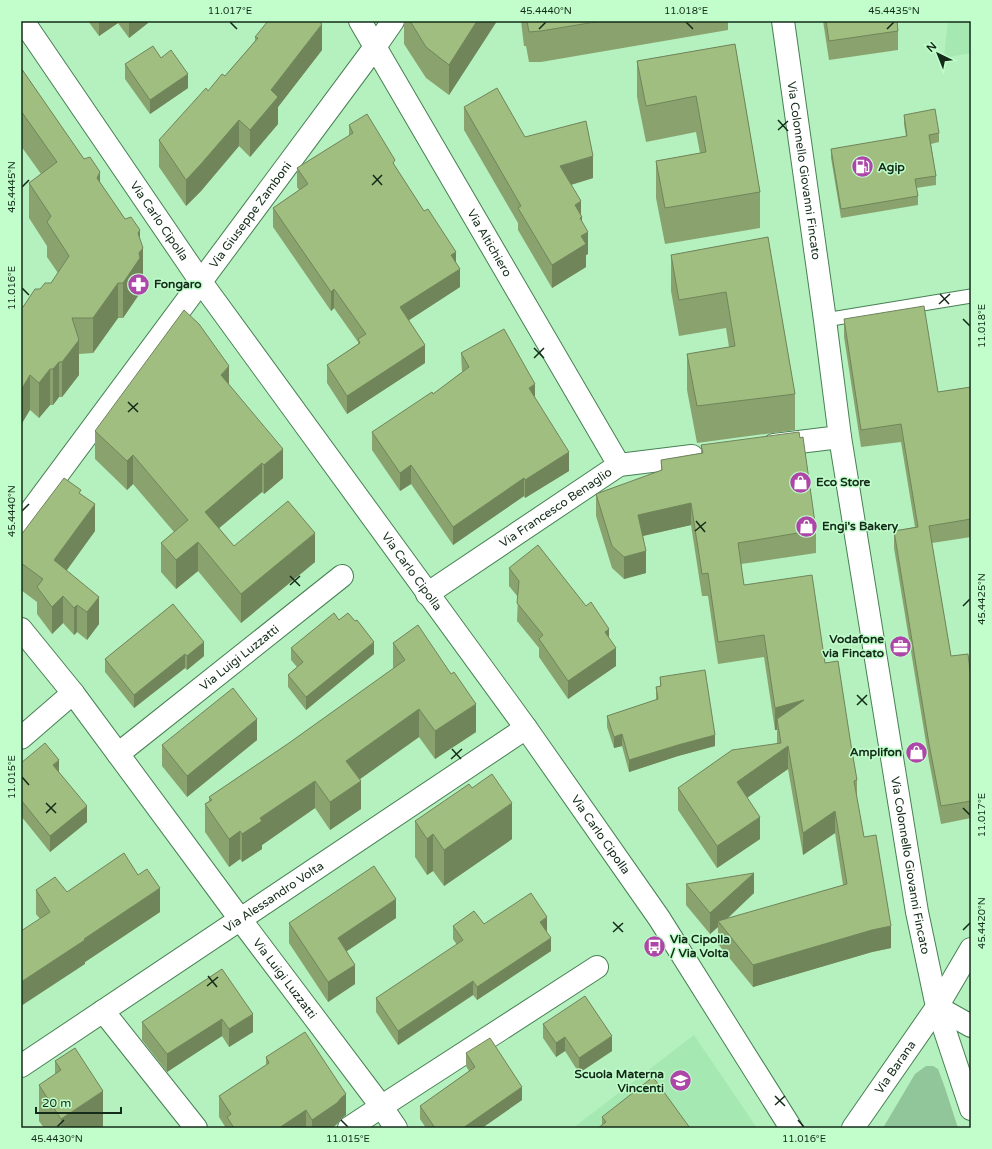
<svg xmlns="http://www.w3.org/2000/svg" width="992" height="1149" viewBox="0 0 992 1149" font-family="'Varela Round',sans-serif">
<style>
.built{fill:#a5e8b1}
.green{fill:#91c59a}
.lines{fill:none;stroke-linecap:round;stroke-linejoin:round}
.service-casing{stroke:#488054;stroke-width:15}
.minor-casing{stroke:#488054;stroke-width:24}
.tertiary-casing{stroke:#488054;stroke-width:24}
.secondary-casing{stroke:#488054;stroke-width:24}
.service{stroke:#fff;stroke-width:13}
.minor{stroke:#fff;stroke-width:22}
.tertiary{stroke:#fff;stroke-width:22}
.secondary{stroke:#fff;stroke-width:22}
.wall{fill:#8aa36e}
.shaded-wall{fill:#70855a}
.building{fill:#a0be80;stroke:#70855a}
.ticks{fill:none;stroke:#132b18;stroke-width:1.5}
.labels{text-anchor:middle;stroke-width:3;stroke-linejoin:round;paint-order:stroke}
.poi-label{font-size:12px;font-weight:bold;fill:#132b18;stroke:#c1fecc;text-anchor:start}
.street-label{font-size:12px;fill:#132b18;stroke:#c1fecc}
.neatline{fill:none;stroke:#132b18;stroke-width:1.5}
.ticks-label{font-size:10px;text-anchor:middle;fill:#132b18}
</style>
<rect width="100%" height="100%" fill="#b4f1bf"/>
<!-- built -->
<path class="built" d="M948,21H971V53L944,58Z
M694,1035L757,1128H573Z"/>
<!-- green -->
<path class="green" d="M926,1066H933L938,1069L945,1088L958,1128H883L915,1074Z"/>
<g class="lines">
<defs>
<path id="service" d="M825,320L971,296"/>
<g id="minor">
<path id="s1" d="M360,21L619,465"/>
<path d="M774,445L840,437"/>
<path id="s2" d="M21,524L375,47L393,21"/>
<path id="s3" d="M427,594L619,465L692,456"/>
<path id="s4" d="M21,629L73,693L240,919L381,1106L396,1128"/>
<path d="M21,738L73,693"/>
<path id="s5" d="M118,754L342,576"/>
<path d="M937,1007L971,1026"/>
<path d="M103,1011L196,1128"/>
<path d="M349,1128L393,1099L597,967"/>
<path id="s6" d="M853,1128L937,1007L971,949"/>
</g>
<g id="tertiary">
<path id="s7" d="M23,21L201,282L526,728L659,918L791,1128"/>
<path id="s8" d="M21,1066L526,728"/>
</g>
<g id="secondary">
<path id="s9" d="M783,21L825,320L840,437L917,912L937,1007L971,1109"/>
</g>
</defs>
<!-- service casing -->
<use href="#service" class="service-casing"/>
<!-- minor casing -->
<use href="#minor" class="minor-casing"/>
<!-- tertiary casing -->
<use href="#tertiary" class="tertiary-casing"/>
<!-- secondary casing -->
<use href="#secondary" class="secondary-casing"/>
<!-- service -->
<use href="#service" class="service"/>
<!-- minor -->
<use href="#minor" class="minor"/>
<!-- tertiary -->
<use href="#tertiary" class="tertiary"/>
<!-- secondary -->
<use href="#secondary" class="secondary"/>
</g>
<!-- wall -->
<path class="wall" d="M88,21H148V23L129,38L118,23L99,36Z
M404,21H497L449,95L426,78L404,44Z
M521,21H728V30L541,62H529L526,46H524Z
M823,21H897L898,31V50L829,60Z
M255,37L322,50L278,107V124L250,157L239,146L201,191L186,206L159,167V140L225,76L255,41Z
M735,44L760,192V228L665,244L656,198V161L700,153L696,132L646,142L637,97V61Z
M161,58L188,88L150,114L125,79V64Z
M21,68L125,219L140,238L143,283L140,286V293L123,318H118L93,353L79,354V375L62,397H59L53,405H50L39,418L30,410L23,307L40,289L51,283L58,273L47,257V246L29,218V183L41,174L21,146Z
M464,107L525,137L593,178L571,185L581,215L582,221L588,254L586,255V267L552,288L518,230V223L464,130Z
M904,115L939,133V142L931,144L936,176V185L916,188L918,196V205L841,218L831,158V149L906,137L904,124Z
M349,125L395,166L456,262L460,287L409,320L425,363L347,414L327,383V365L358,344V342L334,308L331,311L273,227V208L299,190L297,187V168L349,136Z
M768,237L795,394V430L697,443L687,390V354L729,347L726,328L679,336L671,291V255Z
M844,319L938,392L971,387V537L932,543L951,656L971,678V818L941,824L929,761L894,548V531L915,527L901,442L861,447L844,337Z
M461,353L535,398L569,471L525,498L524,496L453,545L411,484L400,491L372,450V432L433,394L462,372Z
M229,385L283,478L264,494L262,492L219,528L234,546L315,562L241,623L198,571L176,589L161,572V543L174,532L133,484L127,490L95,459V431Z
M701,445L816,530V553L741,564L744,585L825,663L851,745L857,780V800L864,837L891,948L872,952L753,987L718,944V927L710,934L686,905V884L754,893L727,919L843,885L835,833L803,855L788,769L747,797L760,839L717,868L678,810V788L777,743V730H775L764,657L718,664L708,596H702L691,525L643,536L646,573L624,579L612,568L596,516V494L661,471V460L701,453Z
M81,494L95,531L66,571L99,624L87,640L77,632L74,635L63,623L52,634L37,614V602L21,590V535Z
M509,568L609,638L616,666L568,699L539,657V648L517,621L518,597L509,586Z
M173,604L204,656L187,670L185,668L134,708L105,672V659Z
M339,620L374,654L306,710L288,687V675L297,667L291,660V648Z
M393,643L476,732L435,759L419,737L360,779L361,809L330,830L315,808L262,845V849L242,862L240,859L229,867L205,832V804L209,801V797L289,743L393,669Z
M660,677L715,746L678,756L629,772L622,746L614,748L607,727V716L656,700V687L660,686Z
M257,740L187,797L162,766V745Z
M21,763L59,772L87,822L50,852L21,816Z
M415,821L512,839L444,886L433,871L427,875L415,857Z
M36,890L67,892L160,912L85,962V964L40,919L36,914Z
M396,918L347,951L355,984L328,1002L289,943V923Z
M484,924L547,931H546L551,951L477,1000L473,995L398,1045L376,1012V998L457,945L453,939V926Z
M222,969L253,1032L229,1047L222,1036L167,1072L142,1040V1022Z
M543,1024L612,1051L579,1073L565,1051L556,1057L543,1038Z
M466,1053L522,1100L482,1128H426L420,1119V1106L469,1071L466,1066Z
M266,1057L346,1115L342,1118L337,1124L332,1128H226L219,1117V1096L266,1065Z
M55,1061L103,1128H44L39,1121V1085L55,1074Z
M602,1117L690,1128L602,1125Z"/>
<!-- shaded-wall -->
<path class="shaded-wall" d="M99,21H118V23L99,36Z
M130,21H148V23L129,38V22Z
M477,21H497L449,95V65Z
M322,24V50L278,107V124L250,157V130L271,90Z
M188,74V88L150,114V100Z
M239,120V146L201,191L186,206V180Z
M593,156V178L560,188V166Z
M100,172V208L97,178Z
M581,201V218L582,217V235L588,232V254L586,255V267L552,288V265L575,205Z
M140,230V251L143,248V283L140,286V293L123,318V283L138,233Z
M456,252V271L451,255Z
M460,269V287L400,326V307Z
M118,283V318L93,353V318Z
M334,289V308L331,311V292Z
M79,340V375L62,397V362Z
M425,345V363L347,414V396Z
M59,362V397L53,405V369Z
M229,366V395L221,375Z
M50,369V405L39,418V383Z
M30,375V410L21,425V390Z
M535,384V403L529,388Z
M283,449V478L264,494V465Z
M569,452V471L525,498V480Z
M133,455V484L127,490V461Z
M262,463V492L205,540V512Z
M411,465V484L400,491V473Z
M524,478V496L453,545V527Z
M691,503V525L638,537V515Z
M95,504V531L54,588V560Z
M315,533V562L241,623V594Z
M198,542V571L176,589V560Z
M646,551V573L624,579V557Z
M63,596V623L52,634V607Z
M99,597V624L87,640V612Z
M77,605V632L74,635V608Z
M609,629V647L605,632Z
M204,642V656L187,670V656Z
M374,642V654L306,710V697Z
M616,648V666L568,699V681Z
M185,654V668L134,708V695Z
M804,700L777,719V730H775V708Z
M476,704V732L435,759V731Z
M419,709V737L346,789V761Z
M257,719V740L187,797V776Z
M622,734V746L614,748V737Z
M715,735V746L678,756L629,772V760L678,745Z
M788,746V769L737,805V782Z
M59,760V776L53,765Z
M315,781V808L262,845V849L242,862V834L260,818Z
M361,781V809L330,830V802Z
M512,803V839L444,886V850Z
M87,806V822L50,852V836Z
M835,811V833L803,855V833Z
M760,817V839L717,868V846Z
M240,831V859L229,867V839Z
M433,834V871L427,875V839Z
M754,873V893L720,925L718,921V927L710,934V913Z
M160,888V912L85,962V964L21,1006V982Z
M396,899V918L338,957V938Z
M547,917V931L540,935V922Z
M891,926V948L872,952L753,987V965L872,930Z
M551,938V951L477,1000V987Z
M355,965V984L328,1002V982Z
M473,981V995L398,1045V1031Z
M253,1014V1032L229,1047V1029Z
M222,1019V1036L167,1072V1054Z
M612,1036V1051L579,1073V1058Z
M565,1037V1051L556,1057V1043Z
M522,1087V1100L482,1128H463Z
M103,1091V1128H61V1119Z
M346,1094V1115L342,1118L337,1124L332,1128H312V1120Z
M306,1110V1128H279Z"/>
<!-- building -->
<path class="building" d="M268,21H318L322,24L271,90L278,97L250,130L239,120L201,164L186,180L159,140L206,88L208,91L222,74L225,76L258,38L255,37Z
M410,21H477L449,65L426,47Z
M527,21H601L541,31L529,32Z
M826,21H897L898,31L829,41Z
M735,44L760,192L665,208L656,161L706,152L696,96L646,106L637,61Z
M153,46L161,58L171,50L188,74L150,100L125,64Z
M21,68L84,159L90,157L100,172L97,178L125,219L131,217L140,230L138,233L143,248L139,253L140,258L123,283H118L93,318H72L79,340L62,362H59L53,369H50L39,383L30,375L21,390V306L23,307L35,289H40L45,283H51L69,256L47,222L51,216L29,183L57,162L21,111Z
M497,88L525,137L586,121L593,156L560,166L581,201L575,205L582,217L580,218L588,232L581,236L586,244L552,265L518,208L521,206L464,107Z
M935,109L939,133L929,135L936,176L915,179L918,196L841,209L831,149L907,136L904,115Z
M367,114L395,160L393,163L424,211L428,209L456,252L451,255L460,269L400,307L425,345L347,396L327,365L360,343L358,339L366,334L334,289L331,292L273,208L308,184L297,168L353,133L349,125Z
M768,237L795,394L697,406L687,354L735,346L726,292L679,300L671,255Z
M924,306L938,392L971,387V519L929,526L951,656L968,654L971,678V801L941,806L929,744L894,531L918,527L901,424L861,430L844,319Z
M184,310L199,324L229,366L221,375L283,449L264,465L262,463L205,512L234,546L288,501L315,533L241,594L198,542L176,560L161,543L188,520L133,455L127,461L95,431Z
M504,329L535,384L529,388L569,452L525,480L524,478L453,527L411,465L400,473L372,432L432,392L433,394L469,367L461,353Z
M799,432L800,438L803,437L816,530L738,543L744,585L812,575L825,663L838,661L851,745L857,780L854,781L864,837L876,835L891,926L872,930L753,965L718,921L847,884L835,811L803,833L788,746L737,782L760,817L717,846L678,788L732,750L781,743L777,719L804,700L775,708L764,635L718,642L708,573L702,574L691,503L638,515L646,551L624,557L612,546L596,494L662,470L661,460L703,453L701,445Z
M64,478L81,490L79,493L95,504L54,560L99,597L87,612L77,605L74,608L63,596L52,607L37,587L43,579L21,563V535Z
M538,545L586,606L591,602L609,629L605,632L616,648L568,681L539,639L543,635L517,603L519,581L509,568Z
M173,604L204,642L187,656L185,654L134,695L105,659Z
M334,613L339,620L348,613L355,621L357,620L374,642L306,697L288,675L303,662L291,648Z
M418,625L451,674L454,672L476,704L435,731L419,709L346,761L361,781L330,802L315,781L260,818L262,821L242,834L240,831L229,839L205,804L212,800L209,797L289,743L405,660L393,643Z
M705,670L715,735L678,745L629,760L622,734L614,737L607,716L658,699L656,687L661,686L660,677Z
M233,688L257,719L187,776L162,745Z
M45,743L59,760L53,765L87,806L50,836L21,800V763Z
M492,774L512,803L444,850L433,834L427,839L415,821L469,784L472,788Z
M124,853L138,875L147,869L160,888L84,939L85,940L21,982V931L50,912L36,890L55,877L67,892Z
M374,866L396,899L338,938L355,965L328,982L289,923Z
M754,873L710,913L686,884Z
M531,893L547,917L540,922L551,938L477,987L473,981L398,1031L376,998L463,940L453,926L474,911L484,924Z
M222,969L253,1014L229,1029L222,1019L167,1054L142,1022Z
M585,996L612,1036L579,1058L565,1037L556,1043L543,1024Z
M305,1032L346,1094L342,1097L337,1103L312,1120L306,1110L279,1128H234L227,1117L231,1114L219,1096L269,1063L266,1057Z
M490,1038L522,1087L463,1128H435L420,1106L475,1067L466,1053Z
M75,1048L103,1091L61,1119L39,1085L61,1070L55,1061Z
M653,1077L690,1128H598L606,1122L602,1117Z"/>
<!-- ticks -->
<path class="ticks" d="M230,22L237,29M686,22L693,29M539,29L546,22M887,29L894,22M778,120L788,131M778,130L788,121M373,175L382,185M372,185L382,175M22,187L29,180M22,288L29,295M940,294L949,304M939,304L950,294M963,319L970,326M534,348L544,358M534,358L544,348M128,402L138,412M128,412L138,403M22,511L29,504M696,521L705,532M695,531L706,522M290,576L300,586M290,585L300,576M963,606L970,599M857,695L867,705M857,705L867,695M452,749L461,759M451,759L462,749M22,777L29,785M46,803L56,813M963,808L970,815M46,813L56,803M613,922L623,932M963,930L970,923M613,932L623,923M208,976L217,987M207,986L218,977M775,1096L785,1106M775,1105L785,1096M341,1120L348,1127M798,1120L804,1127M57,1127L64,1120"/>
<!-- icons -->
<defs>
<symbol id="fuel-disc" viewBox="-11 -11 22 22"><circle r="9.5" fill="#ae46a9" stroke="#c1fecc"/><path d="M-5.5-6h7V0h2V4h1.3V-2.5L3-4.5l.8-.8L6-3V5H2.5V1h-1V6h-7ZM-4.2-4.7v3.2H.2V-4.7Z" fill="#fff"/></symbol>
<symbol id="pharmacy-disc" viewBox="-11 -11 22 22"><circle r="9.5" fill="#ae46a9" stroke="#c1fecc"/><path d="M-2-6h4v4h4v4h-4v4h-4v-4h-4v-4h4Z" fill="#fff"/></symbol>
<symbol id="shop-disc" viewBox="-11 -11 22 22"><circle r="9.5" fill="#ae46a9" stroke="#c1fecc"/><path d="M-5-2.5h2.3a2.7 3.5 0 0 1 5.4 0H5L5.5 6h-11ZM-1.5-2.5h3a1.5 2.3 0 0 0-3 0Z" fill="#fff"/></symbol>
<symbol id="office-disc" viewBox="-11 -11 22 22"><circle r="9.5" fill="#ae46a9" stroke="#c1fecc"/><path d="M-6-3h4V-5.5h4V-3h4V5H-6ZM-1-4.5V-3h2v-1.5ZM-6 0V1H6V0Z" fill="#fff"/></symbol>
<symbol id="bus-disc" viewBox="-11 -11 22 22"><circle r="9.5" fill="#ae46a9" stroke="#c1fecc"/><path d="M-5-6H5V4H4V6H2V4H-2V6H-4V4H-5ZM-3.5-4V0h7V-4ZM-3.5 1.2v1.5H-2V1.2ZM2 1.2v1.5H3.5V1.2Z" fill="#fff"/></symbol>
<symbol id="school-disc" viewBox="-11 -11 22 22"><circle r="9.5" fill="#ae46a9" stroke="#c1fecc"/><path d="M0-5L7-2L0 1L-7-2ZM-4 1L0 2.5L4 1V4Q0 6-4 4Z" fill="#fff"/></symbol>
</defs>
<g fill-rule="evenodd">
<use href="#fuel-disc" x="850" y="154" width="25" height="25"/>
<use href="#pharmacy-disc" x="126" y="272" width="25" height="25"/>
<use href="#shop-disc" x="788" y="470" width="25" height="25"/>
<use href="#shop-disc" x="794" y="514" width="25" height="25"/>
<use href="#office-disc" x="888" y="634" width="25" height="25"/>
<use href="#shop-disc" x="904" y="740" width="25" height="25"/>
<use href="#bus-disc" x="642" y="934" width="25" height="25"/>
<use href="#school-disc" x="668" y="1068" width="25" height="25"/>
</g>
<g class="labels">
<!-- poi labels -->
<g class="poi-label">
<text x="878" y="171">Agip</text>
<text x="154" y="288">Fongaro</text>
<text x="816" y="486">Eco Store</text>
<text x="822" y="530">Engi's Bakery</text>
<text x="884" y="643" text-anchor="end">Vodafone<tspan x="884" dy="14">via Fincato</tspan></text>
<text x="902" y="756" text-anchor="end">Amplifon</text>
<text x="670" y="943">Via Cipolla<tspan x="670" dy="14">/ Via Volta</tspan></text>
<text x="664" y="1078" text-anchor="end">Scuola Materna<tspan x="664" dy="14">Vincenti</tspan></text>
</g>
<!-- street labels -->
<g class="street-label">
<text dy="4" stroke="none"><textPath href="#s9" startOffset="151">Via Colonnello Giovanni Fincato</textPath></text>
<text dy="4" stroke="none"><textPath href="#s2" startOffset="385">Via Giuseppe Zamboni</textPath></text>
<text dy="4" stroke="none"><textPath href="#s7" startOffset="242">Via Carlo Cipolla</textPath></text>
<text dy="4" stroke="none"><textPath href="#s1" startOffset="257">Via Altichiero</textPath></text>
<text dy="4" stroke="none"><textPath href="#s3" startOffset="155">Via Francesco Benaglio</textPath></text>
<text dy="4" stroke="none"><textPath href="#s7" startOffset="674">Via Carlo Cipolla</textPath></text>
<text dy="4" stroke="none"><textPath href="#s5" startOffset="155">Via Luigi Luzzatti</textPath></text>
<text dy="4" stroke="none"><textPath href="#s7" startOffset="998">Via Carlo Cipolla</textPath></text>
<text dy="4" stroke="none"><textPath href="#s9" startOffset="854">Via Colonnello Giovanni Fincato</textPath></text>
<text dy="4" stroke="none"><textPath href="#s8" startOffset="304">Via Alessandro Volta</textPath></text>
<text dy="4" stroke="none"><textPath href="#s4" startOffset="438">Via Luigi Luzzatti</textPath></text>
<text dy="4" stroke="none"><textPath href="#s6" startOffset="74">Via Barana</textPath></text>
</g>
</g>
<!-- border -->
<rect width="992" height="1149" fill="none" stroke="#c1fecc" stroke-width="44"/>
<!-- north arrow -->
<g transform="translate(938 54) rotate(317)" stroke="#c1fecc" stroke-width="3" paint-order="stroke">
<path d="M0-3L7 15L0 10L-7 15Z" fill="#132b18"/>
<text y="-6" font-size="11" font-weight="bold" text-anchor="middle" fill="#132b18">N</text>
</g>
<!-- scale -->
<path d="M36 1107v6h85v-6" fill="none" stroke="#132b18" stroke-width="2"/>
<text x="42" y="1107" font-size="12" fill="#132b18" stroke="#c1fecc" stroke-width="3" paint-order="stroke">20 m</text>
<rect x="22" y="22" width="948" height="1105" class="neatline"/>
<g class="ticks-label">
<text x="230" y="14">11.017°E</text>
<text x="546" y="14">45.4440°N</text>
<text x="686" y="14">11.018°E</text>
<text x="894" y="14">45.4435°N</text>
<text transform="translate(11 187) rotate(-90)" y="4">45.4445°N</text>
<text transform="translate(11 288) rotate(-90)" y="4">11.016°E</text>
<text transform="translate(981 326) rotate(-90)" y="4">11.018°E</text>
<text transform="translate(11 511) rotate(-90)" y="4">45.4440°N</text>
<text transform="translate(981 599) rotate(-90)" y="4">45.4425°N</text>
<text transform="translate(11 777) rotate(-90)" y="4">11.015°E</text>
<text transform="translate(981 815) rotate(-90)" y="4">11.017°E</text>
<text transform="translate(981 923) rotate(-90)" y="4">45.4420°N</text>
<text x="57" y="1142">45.4430°N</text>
<text x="348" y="1142">11.015°E</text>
<text x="804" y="1142">11.016°E</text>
</g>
</svg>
